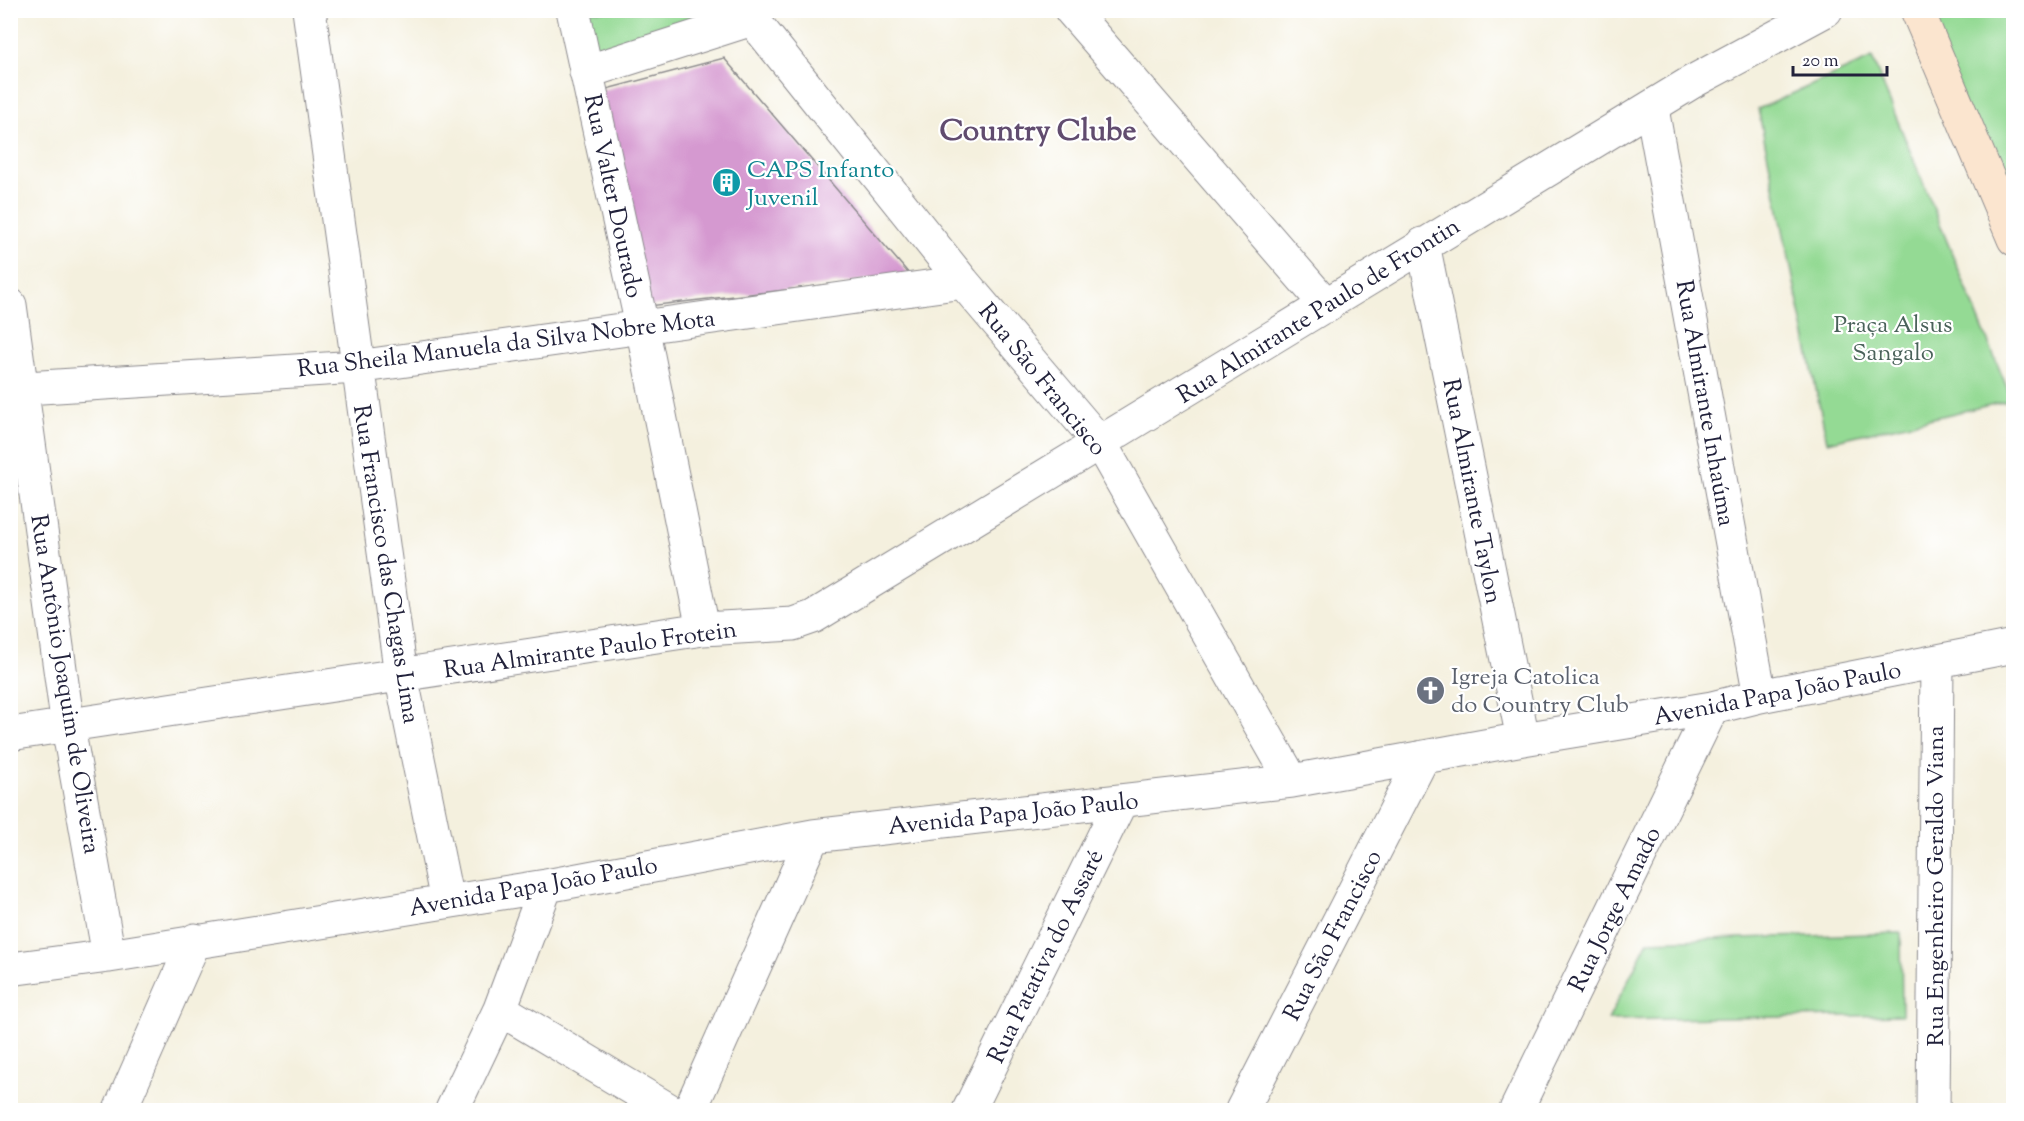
<svg xmlns="http://www.w3.org/2000/svg" width="2024" height="1121" viewBox="0 0 2024 1121" font-family="'Sorts Mill Goudy',serif">
<style>
.green{fill:#94da94;stroke:#5b7e68;stroke-width:1.5}
.building{fill:#d599d0}
.lines{fill:none;stroke-linecap:round;stroke-linejoin:round}
.street-casing{stroke:#8b898c;stroke-width:35}
.secondary-casing{stroke:#8b898c;stroke-width:35}
.street{stroke:#fff;stroke-width:33}
.secondary{stroke:#fbe5cf;stroke-width:33}
.labels{text-anchor:middle;stroke-width:4.5;stroke-linejoin:round;paint-order:stroke}
.culture-label{font-size:24px;fill:#0d838f;stroke:#fff;text-anchor:start}
.street-label{font-size:24px;fill:#22223b;stroke:#fff}
.park-label{font-size:24px;fill:#4a625a;stroke:#fff}
.worship-label{font-size:24px;fill:#5b616d;stroke:#fff;text-anchor:start}
.district-label{font-size:30px;font-weight:bold;fill:#614c6f;stroke:#fff}
</style>
<rect width="100%" height="100%" fill="#fff"/>
<filter id="ink" filterUnits="userSpaceOnUse"><feTurbulence type="fractalNoise" baseFrequency=".0167" numOctaves="2"/><feDisplacementMap in="SourceGraphic" scale="12" xChannelSelector="R" yChannelSelector="G"/><feConvolveMatrix kernelMatrix="1 2 1 2 8 2 1 2 1" color-interpolation-filters="sRGB"/></filter>
<filter id="wash" filterUnits="userSpaceOnUse"><feTurbulence type="fractalNoise" baseFrequency=".008" numOctaves="4" result="noise"/><feDisplacementMap in="SourceGraphic" scale="24" xChannelSelector="R" yChannelSelector="G"/><feGaussianBlur stdDeviation="1.35" result="paint"/><feColorMatrix in="noise" values="0 0 0 0 0 0 0 0 0 0 0 0 0 0 0 0 0 1.4 0 .05"/><feComposite in="paint" operator="in"/></filter>
<g filter="url(#wash)">
<rect width="100%" height="100%" fill="#f4f0de"/>
<!-- green -->
<path class="green" d="M578,11H709L707,16L590,61Z
M1976,11H2013V217L1929,25Z
M1872,58L2012,400L1827,442L1758,109Z
M1901,933L1902,1015L1608,1020L1648,941Z"/>
<g id="blocks">
<!-- building -->
<path class="building" d="M724,58L910,275L649,306L599,91Z"/>
</g>
</g>
<g filter="url(#ink)">
<use href="#blocks" fill-opacity="0" stroke="#8b898c" stroke-width="1.5"/>
<g class="lines">
<defs>
<path id="street" d="M309,10L401,675L447,901
M573,10L642,326L703,629
M745,10L963,282L1100,443L1292,781
M1071,10L1327,306
M586,72L752,19
M1652,109L1760,696
M1423,244L1523,739
M10,305L68,727L109,956
M10,389L357,367L963,282
M10,734L703,629L793,624L813,617L1692,82L1826,10
M10,969L109,956L546,886L813,836L1292,781L1523,739L1712,708L1760,696L2014,646
M500,1009L669,1110
M120,1110L195,940
M452,1110L500,1009L546,886
M690,1110L813,836
M969,1110L1121,801
M1242,1110L1422,759
M1516,1110L1712,708
M1933,1110L1937,662"/>
<path id="secondary" d="M1917,10L2014,239"/>
</defs>
<!-- street casing -->
<use href="#street" class="street-casing"/>
<!-- secondary casing -->
<use href="#secondary" class="secondary-casing"/>
<!-- street -->
<use href="#street" class="street"/>
<!-- secondary -->
<use href="#secondary" class="secondary"/>
</g>
</g>
<!-- icons -->
<defs>
<symbol id="building-disc" viewBox="-11 -11 22 22"><circle r="9.5" fill="#0f9aa8" stroke="#fff"/><path d="M-4-6H4V6H1V3H-1V6H-4ZM-2.5-4.3h1.7v1.8h-1.7ZM.8-4.3h1.7v1.8H.8ZM-2.5-1h1.7V.8h-1.7ZM.8-1h1.7V.8H.8Z" fill="#fff"/></symbol>
<symbol id="church-disc" viewBox="-11 -11 22 22"><circle r="9.5" fill="#6b7280" stroke="#fff"/><path d="M-1.2-6h2.4v3.5h3.3v2.4h-3.3V6h-2.4V-.1h-3.3v-2.4h3.3Z" fill="#fff"/></symbol>
</defs>
<g fill-rule="evenodd">
<use href="#building-disc" x="710" y="166" width="33" height="33"/>
<use href="#church-disc" x="1414" y="674" width="33" height="33"/>
</g>
<g class="labels">
<!-- culture labels -->
<g class="culture-label">
<text x="747" y="177">CAPS Infanto<tspan x="747" dy="28">Juvenil</tspan></text>
</g>
<!-- street labels -->
<g class="street-label">
<text transform="translate(614 196) rotate(78)" y="8">Rua Valter Dourado</text>
<text transform="translate(1318 310) rotate(-32)" y="8">Rua Almirante Paulo de Frontin</text>
<text transform="translate(506 343) rotate(-7)" y="8">Rua Sheila Manuela da Silva Nobre Mota</text>
<text transform="translate(1043 379) rotate(51)" y="8">Rua São Francisco</text>
<text transform="translate(1706 403) rotate(80)" y="8">Rua Almirante Inhaúma</text>
<text transform="translate(1473 491) rotate(79)" y="8">Rua Almirante Taylon</text>
<text transform="translate(387 564) rotate(81)" y="8">Rua Francisco das Chagas Lima</text>
<text transform="translate(590 649) rotate(-8)" y="8">Rua Almirante Paulo Frotein</text>
<text transform="translate(66 684) rotate(81)" y="8">Rua Antônio Joaquim de Oliveira</text>
<text transform="translate(1777 693) rotate(-11)" y="8">Avenida Papa João Paulo</text>
<text transform="translate(1013 813) rotate(-6)" y="8">Avenida Papa João Paulo</text>
<text transform="translate(533 886) rotate(-10)" y="8">Avenida Papa João Paulo</text>
<text transform="translate(1935 886) rotate(-90)" y="8">Rua Engenheiro Geraldo Viana</text>
<text transform="translate(1614 909) rotate(-64)" y="8">Rua Jorge Amado</text>
<text transform="translate(1332 935) rotate(-63)" y="8">Rua São Francisco</text>
<text transform="translate(1045 956) rotate(-64)" y="8">Rua Patativa do Assaré</text>
</g>
<!-- park labels -->
<g class="park-label">
<text x="1893" y="332">Praça Alsus<tspan x="1893" dy="28">Sangalo</tspan></text>
</g>
<!-- worship labels -->
<g class="worship-label">
<text x="1451" y="684">Igreja Catolica<tspan x="1451" dy="28">do Country Club</tspan></text>
</g>
<!-- district labels -->
<g class="district-label">
<text x="1038" y="140">Country Clube</text>
</g>
</g>
<!-- margin -->
<rect width="2024" height="1121" fill="none" stroke="#fff" stroke-width="36"/>
<!-- scale -->
<path d="M1793 66v9h94v-9" fill="none" stroke="#22223b" stroke-width="3"/>
<text x="1802" y="66" font-size="18" fill="#22223b" stroke="#ffffff" stroke-width="4.5" paint-order="stroke">20 m</text>
</svg>
